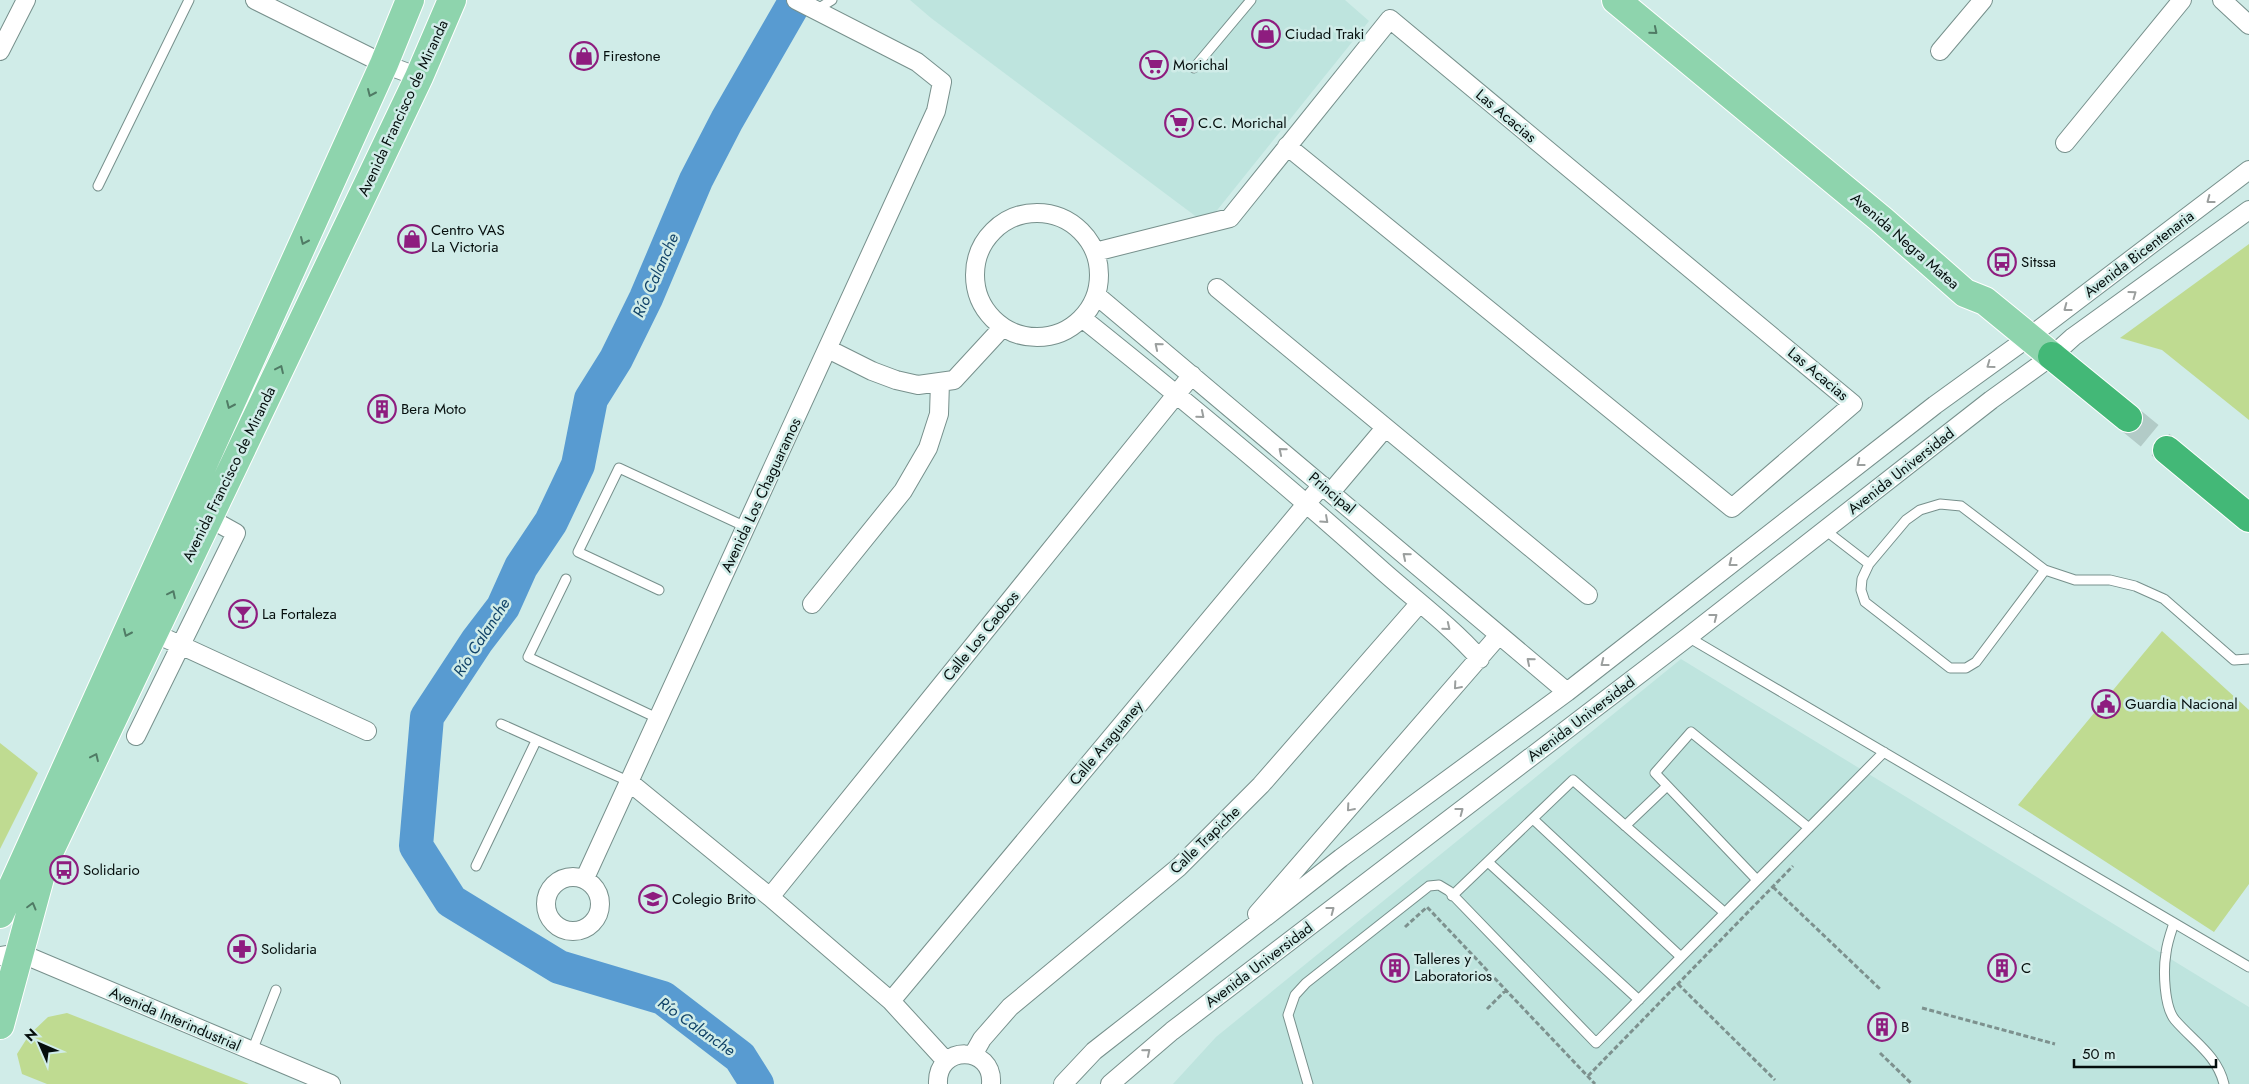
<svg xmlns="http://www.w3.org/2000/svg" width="2249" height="1084" viewBox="0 0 2249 1084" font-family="Jost,sans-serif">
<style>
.built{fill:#bee4de}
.green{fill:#bfdb91}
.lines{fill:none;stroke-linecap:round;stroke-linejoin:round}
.river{stroke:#589bd1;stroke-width:34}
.motorway-tunnel{stroke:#b2cbc7;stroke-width:28;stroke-dasharray:28 14;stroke-linecap:butt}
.service-casing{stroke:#77908c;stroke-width:11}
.minor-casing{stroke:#77908c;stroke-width:20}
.primary-casing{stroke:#fff;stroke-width:30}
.motorway-casing{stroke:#fff;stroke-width:30}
.path{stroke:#7d918e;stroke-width:3;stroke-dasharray:5 2.5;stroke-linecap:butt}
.service{stroke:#fff;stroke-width:9}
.minor{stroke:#fff;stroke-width:18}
.primary{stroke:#8ed4ad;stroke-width:28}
.motorway{stroke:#43b877;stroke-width:28}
.oneway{stroke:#507b65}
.oneway2{stroke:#9b9f9e}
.labels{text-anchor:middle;stroke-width:5;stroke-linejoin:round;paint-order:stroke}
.poi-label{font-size:15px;fill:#050e0d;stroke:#d0ece8;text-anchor:start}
.street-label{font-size:15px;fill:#050e0d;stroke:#d0ece8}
.water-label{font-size:16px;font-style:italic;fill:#124469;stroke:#d0ece8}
</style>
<rect width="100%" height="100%" fill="#d0ece8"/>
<!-- built -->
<path class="built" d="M910,0H1345L1369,21L1206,224L931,18Z
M1681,659L2249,1007V1084H1173L1216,1037Z"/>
<!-- green -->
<path class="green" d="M2249,244V420L2162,350L2120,338Z
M2162,631L2249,710V884L2214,932L2018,805Z
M0,743L38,773L0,849Z
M67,1013L249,1084H47L22,1074L17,1054L29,1035L48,1017Z"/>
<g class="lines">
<!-- river -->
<path class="river" d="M757,1084L740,1057L663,998L559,967L451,901L416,846L427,717L477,641L503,607L521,567L551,522L578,465L591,399L616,359L646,298L696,180L727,120L796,0"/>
<!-- motorway-tunnel -->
<path class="motorway-tunnel" d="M2128,418L2167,450"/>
<defs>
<path id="service" d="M816,10L832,0
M1194,68L1251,0
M98,186L189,0
M1825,530L1869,564
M2045,570L1976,662L1966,668H1950L1865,602L1861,590L1862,579L1869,564L1906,520L1920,510L1940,504L1961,506L2045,570L2075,580H2110L2135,586L2164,599L2234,660L2249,659
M566,579L528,657L657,718
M659,590L578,552L619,468L746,527
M1688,637L2249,967
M501,724L628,781
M1533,819L1681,957
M1625,826L1667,786
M1488,862L1639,1000
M476,866L536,741
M1757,880L1655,773L1691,732L1809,828
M1452,896L1573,780L1725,913
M2174,923C2171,932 2167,943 2166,953C2163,970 2164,1007 2175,1020C2194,1042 2217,1055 2224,1084
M252,1051L276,990
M1308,1084L1288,1015L1295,995L1306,983L1429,886L1439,885L1449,891L1596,1043L1884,752"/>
<path id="minor" d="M255,0L384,64L419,77
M2222,0L2249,25
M0,51L26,0
M1940,51L1983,0
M2065,143L2182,0
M975 275a62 62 0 1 1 124 0a62 62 0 1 1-124 0Z
M1095,252L1230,218L1390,19L1853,404L1732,508L1287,146
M1217,288L1588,595
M1096,295L1567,692
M1082,318C1182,398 1280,479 1376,565C1410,596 1449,624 1480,659
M828,349L872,371L896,380L918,385L954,380L1002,328
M1331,492L1385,428
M812,604L903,491L928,448L939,414L940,382
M154,633L367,731
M136,736L236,533L209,518
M628,781L770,897L891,1001L946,1061
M546 904a27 27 0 1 1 54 0a27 27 0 1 1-54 0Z
M585,878L936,111L942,82L917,62L796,0
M770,897L1192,375
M1257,914L1499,635
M0,956L20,953L331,1084
M891,1001L1322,485
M973,1055L982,1039L1010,1007L1179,867L1261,785L1419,604
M938,1084C936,1044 994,1045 991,1084
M1063,1084L1094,1051L1341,858L1567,692L1935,405L2029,337L2249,170
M1110,1084L1172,1031L1688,637L1991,400L2052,356L2073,337L2249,210"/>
<path id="primary" d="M1616,0L1882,220L1965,293L1985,301L2052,356
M0,914L384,64L410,0
M0,1025L44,863L419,77L452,0"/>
<path id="motorway" d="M2052,356L2128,418
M2167,450L2249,518"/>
</defs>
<!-- service casing -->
<use href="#service" class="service-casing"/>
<!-- minor casing -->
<use href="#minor" class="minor-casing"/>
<!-- primary casing -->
<use href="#primary" class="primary-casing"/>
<!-- motorway casing -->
<use href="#motorway" class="motorway-casing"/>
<!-- path -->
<path class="path" d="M1773,887L1880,989
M1405,927L1427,907L1595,1084
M1678,984L1775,1080
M1922,1008L2055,1044
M1487,1009L1506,990
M1880,1053L1912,1084
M1588,1076L1793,866"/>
<!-- service -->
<use href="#service" class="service"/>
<!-- minor -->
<use href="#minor" class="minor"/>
<!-- primary -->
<use href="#primary" class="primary"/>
<!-- motorway -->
<use href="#motorway" class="motorway"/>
</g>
<!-- one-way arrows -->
<defs><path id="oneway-chevron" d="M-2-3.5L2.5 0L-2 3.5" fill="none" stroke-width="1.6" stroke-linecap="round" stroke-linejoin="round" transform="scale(1.25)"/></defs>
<g class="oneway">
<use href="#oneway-chevron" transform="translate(1654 31) rotate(40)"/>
<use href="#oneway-chevron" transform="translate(371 93) rotate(114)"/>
<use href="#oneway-chevron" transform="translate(304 241) rotate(114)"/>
<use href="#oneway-chevron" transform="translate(280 369) rotate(-65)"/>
<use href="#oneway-chevron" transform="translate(230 405) rotate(114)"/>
<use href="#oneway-chevron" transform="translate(172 594) rotate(-64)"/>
<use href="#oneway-chevron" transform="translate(127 633) rotate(114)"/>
<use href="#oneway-chevron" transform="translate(95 757) rotate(-65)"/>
<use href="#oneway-chevron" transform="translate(32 906) rotate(-75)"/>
</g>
<g class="oneway2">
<use href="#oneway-chevron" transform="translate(2210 200) rotate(143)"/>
<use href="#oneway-chevron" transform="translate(2133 294) rotate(-36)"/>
<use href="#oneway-chevron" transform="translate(2067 308) rotate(143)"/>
<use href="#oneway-chevron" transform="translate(1158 346) rotate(-140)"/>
<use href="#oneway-chevron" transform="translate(1990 365) rotate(144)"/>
<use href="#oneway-chevron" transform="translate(1201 415) rotate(40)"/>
<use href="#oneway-chevron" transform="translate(1282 451) rotate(-140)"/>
<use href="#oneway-chevron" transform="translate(1860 463) rotate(142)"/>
<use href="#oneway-chevron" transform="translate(1325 520) rotate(42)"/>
<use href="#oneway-chevron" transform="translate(1406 556) rotate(-140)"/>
<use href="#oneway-chevron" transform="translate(1732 563) rotate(142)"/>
<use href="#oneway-chevron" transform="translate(1714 617) rotate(-38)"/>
<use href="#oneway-chevron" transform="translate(1447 627) rotate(39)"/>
<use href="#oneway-chevron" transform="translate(1530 661) rotate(-140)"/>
<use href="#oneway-chevron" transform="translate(1604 663) rotate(142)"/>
<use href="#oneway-chevron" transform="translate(1457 686) rotate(131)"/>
<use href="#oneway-chevron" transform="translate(1350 808) rotate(131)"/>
<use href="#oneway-chevron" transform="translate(1460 811) rotate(-37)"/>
<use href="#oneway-chevron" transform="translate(1331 910) rotate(-37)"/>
<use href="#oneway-chevron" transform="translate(1147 1052) rotate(-40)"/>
</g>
<!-- icons -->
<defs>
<symbol id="shop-ring" viewBox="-11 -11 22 22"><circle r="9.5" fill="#d0ece8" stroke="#8e1d7f" stroke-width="1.5"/><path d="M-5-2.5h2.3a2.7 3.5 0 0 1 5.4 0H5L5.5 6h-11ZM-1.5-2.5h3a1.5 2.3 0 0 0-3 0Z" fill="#8e1d7f"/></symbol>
<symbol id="supermarket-ring" viewBox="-11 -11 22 22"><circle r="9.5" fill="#d0ece8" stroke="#8e1d7f" stroke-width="1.5"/><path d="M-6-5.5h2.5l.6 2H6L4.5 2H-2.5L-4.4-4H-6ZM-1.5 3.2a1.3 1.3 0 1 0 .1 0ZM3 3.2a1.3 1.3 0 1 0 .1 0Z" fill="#8e1d7f"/></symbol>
<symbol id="bus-ring" viewBox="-11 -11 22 22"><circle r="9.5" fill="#d0ece8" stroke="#8e1d7f" stroke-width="1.5"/><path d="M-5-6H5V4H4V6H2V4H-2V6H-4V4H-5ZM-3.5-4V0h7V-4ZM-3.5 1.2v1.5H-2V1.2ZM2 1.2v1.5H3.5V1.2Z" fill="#8e1d7f"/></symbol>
<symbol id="building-ring" viewBox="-11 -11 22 22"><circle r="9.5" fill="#d0ece8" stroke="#8e1d7f" stroke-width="1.5"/><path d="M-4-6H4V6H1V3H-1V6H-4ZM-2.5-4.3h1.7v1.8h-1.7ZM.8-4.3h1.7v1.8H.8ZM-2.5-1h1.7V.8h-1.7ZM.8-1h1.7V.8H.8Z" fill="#8e1d7f"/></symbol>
<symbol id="bar-ring" viewBox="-11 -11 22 22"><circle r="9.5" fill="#d0ece8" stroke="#8e1d7f" stroke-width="1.5"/><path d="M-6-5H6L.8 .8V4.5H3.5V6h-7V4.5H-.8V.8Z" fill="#8e1d7f"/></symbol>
<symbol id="civic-ring" viewBox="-11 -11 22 22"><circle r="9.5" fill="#d0ece8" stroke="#8e1d7f" stroke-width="1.5"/><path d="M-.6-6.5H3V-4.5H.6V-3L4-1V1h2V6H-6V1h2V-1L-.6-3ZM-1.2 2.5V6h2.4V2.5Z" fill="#8e1d7f"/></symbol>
<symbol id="school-ring" viewBox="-11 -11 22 22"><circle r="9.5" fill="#d0ece8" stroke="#8e1d7f" stroke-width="1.5"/><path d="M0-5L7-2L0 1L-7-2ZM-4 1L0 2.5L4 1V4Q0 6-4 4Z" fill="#8e1d7f"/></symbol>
<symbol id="pharmacy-ring" viewBox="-11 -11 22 22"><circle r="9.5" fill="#d0ece8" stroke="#8e1d7f" stroke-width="1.5"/><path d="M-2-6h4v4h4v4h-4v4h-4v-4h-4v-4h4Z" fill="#8e1d7f"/></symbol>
</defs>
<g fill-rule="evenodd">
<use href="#shop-ring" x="1250" y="18" width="32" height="32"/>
<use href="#shop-ring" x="568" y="40" width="32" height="32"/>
<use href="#supermarket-ring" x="1138" y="49" width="32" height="32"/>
<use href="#supermarket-ring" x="1163" y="107" width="32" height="32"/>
<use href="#shop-ring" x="396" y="223" width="32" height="32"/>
<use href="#bus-ring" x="1986" y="246" width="32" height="32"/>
<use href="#building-ring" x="366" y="393" width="32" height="32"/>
<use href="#bar-ring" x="227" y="598" width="32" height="32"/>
<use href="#civic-ring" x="2090" y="688" width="32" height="32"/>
<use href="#bus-ring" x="48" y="854" width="32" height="32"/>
<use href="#school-ring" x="637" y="883" width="32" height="32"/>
<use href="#pharmacy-ring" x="226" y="933" width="32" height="32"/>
<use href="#building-ring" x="1379" y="952" width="32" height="32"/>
<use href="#building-ring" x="1986" y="952" width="32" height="32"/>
<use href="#building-ring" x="1866" y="1011" width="32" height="32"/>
</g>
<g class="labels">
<!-- poi labels -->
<g class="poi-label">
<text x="1285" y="39">Ciudad Traki</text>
<text x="603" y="61">Firestone</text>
<text x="1173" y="70">Morichal</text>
<text x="1198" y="128">C.C. Morichal</text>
<text x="431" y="235">Centro VAS<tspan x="431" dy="17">La Victoria</tspan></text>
<text x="2021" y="267">Sitssa</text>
<text x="401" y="414">Bera Moto</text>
<text x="262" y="619">La Fortaleza</text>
<text x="2125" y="709">Guardia Nacional</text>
<text x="83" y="875">Solidario</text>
<text x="672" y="904">Colegio Brito</text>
<text x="261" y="954">Solidaria</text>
<text x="1414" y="964">Talleres y<tspan x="1414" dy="17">Laboratorios</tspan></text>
<text x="2021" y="973">C</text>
<text x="1901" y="1032">B</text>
</g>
<!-- street labels -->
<g class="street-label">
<text transform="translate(403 108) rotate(-65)" y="5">Avenida Francisco de Miranda</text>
<text transform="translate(1506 116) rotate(40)" y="5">Las Acacias</text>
<text transform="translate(1905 241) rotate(41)" y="5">Avenida Negra Matea</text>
<text transform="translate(2139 254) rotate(-37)" y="5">Avenida Bicentenaria</text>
<text transform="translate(1818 374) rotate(40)" y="5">Las Acacias</text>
<text transform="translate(1901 471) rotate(-38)" y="5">Avenida Universidad</text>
<text transform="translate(229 474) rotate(-64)" y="5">Avenida Francisco de Miranda</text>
<text transform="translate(1332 493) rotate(40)" y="5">Principal</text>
<text transform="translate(761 495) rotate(-65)" y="5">Avenida Los Chaguaramos</text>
<text transform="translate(981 636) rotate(-51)" y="5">Calle Los Caobos</text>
<text transform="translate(1581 719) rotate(-37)" y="5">Avenida Universidad</text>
<text transform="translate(1106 743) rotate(-50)" y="5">Calle Araguaney</text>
<text transform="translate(1205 840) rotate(-44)" y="5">Calle Trapiche</text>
<text transform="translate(1259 965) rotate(-37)" y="5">Avenida Universidad</text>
<text transform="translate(175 1019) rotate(23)" y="5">Avenida Interindustrial</text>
</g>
<!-- water labels -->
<g class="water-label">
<text transform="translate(655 275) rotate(-66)" y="6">Río Calanche</text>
<text transform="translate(481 637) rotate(-57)" y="6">Río Calanche</text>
<text transform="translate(697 1026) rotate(35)" y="6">Río Calanche</text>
</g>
</g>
<!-- north arrow -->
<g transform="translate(40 1044) rotate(315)" stroke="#d0ece8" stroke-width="4" paint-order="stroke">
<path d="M0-4L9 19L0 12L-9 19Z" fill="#050e0d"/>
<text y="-8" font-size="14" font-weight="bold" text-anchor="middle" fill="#050e0d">N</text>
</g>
<!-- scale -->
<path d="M2074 1059v8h142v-8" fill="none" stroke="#050e0d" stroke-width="2.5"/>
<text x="2082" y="1059" font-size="15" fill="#050e0d" stroke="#d0ece8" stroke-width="4" paint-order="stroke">50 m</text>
</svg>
